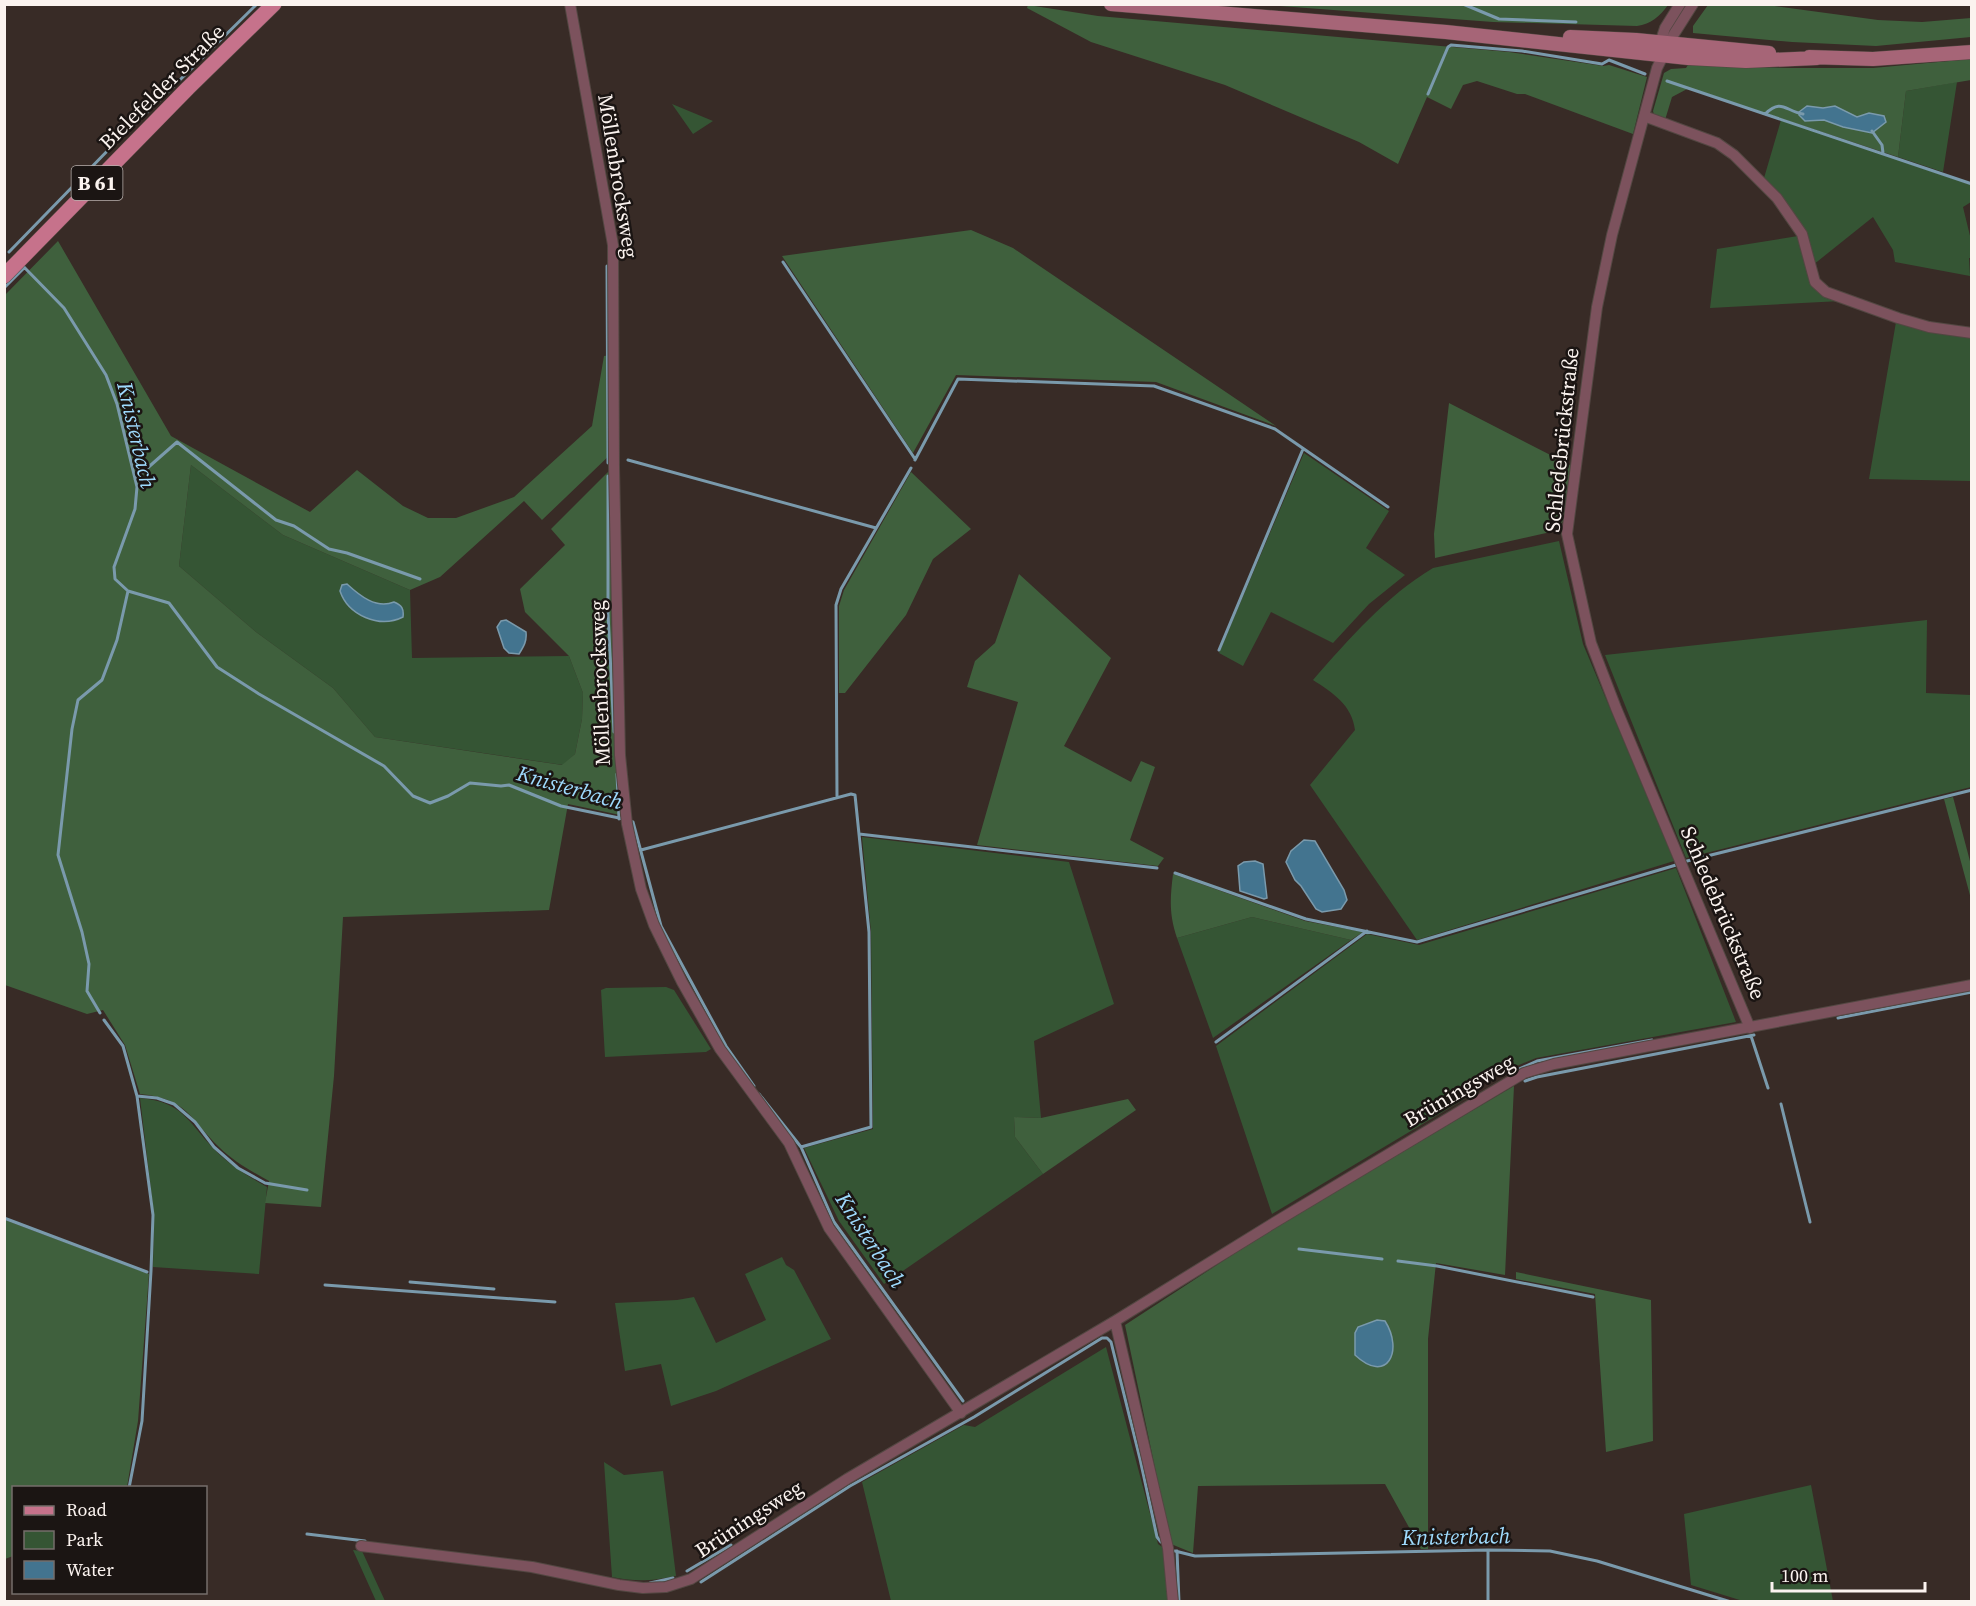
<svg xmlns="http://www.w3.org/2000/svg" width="1976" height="1606" viewBox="0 0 1976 1606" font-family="'Source Serif 4',serif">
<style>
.green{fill:#355534}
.forest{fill:#3f603d}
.water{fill:#43748f;stroke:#7a9aac;stroke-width:1.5}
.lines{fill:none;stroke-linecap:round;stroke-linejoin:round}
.stream{stroke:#7a9aac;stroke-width:3}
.street-casing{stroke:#534742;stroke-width:12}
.secondary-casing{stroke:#534742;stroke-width:15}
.primary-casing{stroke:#534742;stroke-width:16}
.street{stroke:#7c525d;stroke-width:10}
.secondary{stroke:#a66577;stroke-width:14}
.primary{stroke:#c6728b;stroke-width:15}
.labels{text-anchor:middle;stroke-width:5;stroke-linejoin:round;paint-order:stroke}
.shield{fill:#1b1513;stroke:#b8b0ad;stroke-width:1.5}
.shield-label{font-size:20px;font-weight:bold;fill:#fbf3ef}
.street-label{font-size:21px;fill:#fbf3ef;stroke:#1b1513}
.water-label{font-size:22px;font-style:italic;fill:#9edafd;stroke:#1b1513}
</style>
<rect width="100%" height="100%" fill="#382b26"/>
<!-- green -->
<path class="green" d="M1957,82L1943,172L1898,157L1906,91Z
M672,104L713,121L693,134Z
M1781,120L1971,185V202L1963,207L1971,240V258H1969L1970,276L1895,262L1893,250L1873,217L1813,265L1804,232L1764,178Z
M1798,236L1813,285L1841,301L1710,308L1717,249Z
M1896,322L1971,338V481L1869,479Z
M1304,453L1389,511L1366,548L1405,575L1369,604L1333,643L1271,612L1243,666L1219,653Z
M191,465L283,535L410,590L412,658L569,656L583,693L582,719L575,754L563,765L375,737L333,688L256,632L179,566Z
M1559,541L1583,644L1674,861L1417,940L1310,785L1355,730C1352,705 1333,693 1313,680C1349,639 1386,596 1433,568Z
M1927,620L1926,693L1971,695V787L1686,858L1605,655Z
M862,837L1069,862L1114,1004L1034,1041L1041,1118L1014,1117L1015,1137L1043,1174L884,1284L839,1221L804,1148L873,1129L871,932Z
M1676,868L1736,1022L1536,1058L1519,1065L1497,1077L1490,1072L1467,1086L1466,1098L1272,1214L1216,1046L1367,934L1419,945Z
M1252,917L1351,940L1213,1038L1177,938Z
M666,987L674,990L711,1049L706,1052L605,1057L601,990L606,988Z
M140,1098C183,1102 187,1121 214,1149C229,1165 248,1176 267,1187L259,1274L153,1267L154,1215Z
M782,1257L786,1265L794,1270L831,1339L716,1391L671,1406L661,1364L625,1371L615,1303L677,1300L694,1297L716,1343L766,1320L745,1274Z
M1106,1347L1158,1544L1165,1549L1168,1601H891L862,1482L964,1425L975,1427Z
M604,1462L624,1475L663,1471L676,1576C651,1581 637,1582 612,1577Z
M1811,1485L1833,1601H1743L1691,1585L1684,1514Z
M353,1550L362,1551L385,1601H376Z"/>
<!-- forest -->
<path class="forest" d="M1028,5L1098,16L1509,52L1603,66L1609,65L1647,77L1633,134L1525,94H1517L1477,81L1463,85L1451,109L1427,97L1398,164L1359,142L1225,85L1091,42L1027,8Z
M1265,5L1668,4V5C1660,16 1651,24 1637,26L1493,22Z
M1708,5H1767L1878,20L1922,22L1971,18V37L1876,46L1792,42L1693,33V26Z
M1971,59V80L1906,91L1898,157L1689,88L1672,97L1665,120L1654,115L1653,111L1664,73L1671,69L1686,68L1688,65L1790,68H1873Z
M971,230L1013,248L1276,426L1156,382L956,375L913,453L782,256Z
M58,241L171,436L310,512L357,470L403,506L428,518H456L514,497L592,426L604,356L612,355L613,452L542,520L524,501L440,577L410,590L283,535L191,465L179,566L256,632L333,688L375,737L562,765L575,754L582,719L583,693L569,656L525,612L520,589L565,545L551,529L612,468L611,612L620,815L568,804L549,910L343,917L334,1076L321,1207L265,1203L269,1181C251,1171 233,1161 219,1147C189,1118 188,1099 140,1094L125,1045L103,1010L87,1014L5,985V295Z
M1449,403L1572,466L1563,521L1555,531L1435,558L1434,534Z
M911,472L971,529L933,559L906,615L845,693H839V606L844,590Z
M1019,574L1111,658L1064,746L1131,782L1141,761L1155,767L1130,840L1164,858L1158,866L977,845L1018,702L967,687L975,661L995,643Z
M1953,797L1971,865V899L1944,799Z
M1173,874L1305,921L1363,932L1351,940L1252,917L1177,938C1169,914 1170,899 1173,874Z
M1514,1086L1505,1275L1436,1263L1428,1339V1549H1421L1385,1484L1198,1486L1193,1553L1171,1544L1125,1325L1275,1227Z
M1128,1099L1136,1110L1043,1174L1015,1137L1014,1117L1041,1118Z
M5,1220L149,1274L138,1421L127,1487L14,1488L13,1556L5,1559Z
M1516,1272L1651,1300L1653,1441L1606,1452L1595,1294L1516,1279Z"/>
<!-- water -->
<path class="water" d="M1807,106L1823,108L1835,106L1857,117L1869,113L1884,116L1886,122L1872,133L1843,127L1824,120L1805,121L1799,115V112Z
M347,584C360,596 376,609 394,602C402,605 404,609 403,617C379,629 348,615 340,591L342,585Z
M506,620L526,632C527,641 524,646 519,654L509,653L504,648L497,627L501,621Z
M1304,840L1315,841L1344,890L1347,900L1341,909L1322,912L1316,909L1301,886L1295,880L1286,862L1291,851Z
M1255,861L1263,864L1267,898L1264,899L1240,891L1238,866L1244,862Z
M1377,1320L1385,1321C1404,1351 1387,1385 1355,1355V1333L1358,1327Z"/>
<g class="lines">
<!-- stream -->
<path class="stream" d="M1463,4L1499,19L1576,22
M1667,81L1972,184
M1428,94L1448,47L1451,45L1522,51L1602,64L1609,60L1645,74
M1765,114C1782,98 1785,111 1803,114
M1872,131L1882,145L1883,153
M125,134L257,4
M9,252L115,143
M783,262L915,459
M23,266L64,308L106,375L117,404L137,487L135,509L114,567L115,579L128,591L169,603L217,667L259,694L384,766L413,796L430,803L448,796L470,783L501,786L509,785L561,806L624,819
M607,266L608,463
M4,288L24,268
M628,460L876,528
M915,460L958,379L1154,386L1275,429L1388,507
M608,476V614L614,732
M135,479L177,442L276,520L294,526L329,549L347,553L420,579
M1219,650L1303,449
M617,774L619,819
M837,798L836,605L841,589L911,468
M630,821L633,822L661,926L726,1046L754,1086
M859,834L1157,868
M641,850L851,794L855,795L869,932L871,1127L801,1147
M1687,861L1972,790
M1175,873L1306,919L1417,942L1676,865
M100,1013L87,991L89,964L82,932L58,855L72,729L78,700L102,680L117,640L128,591
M1838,1018L1972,992
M104,1020L123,1046L137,1096L153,1215L151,1271L142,1421L129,1488
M1751,1036L1768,1088
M1216,1042L1367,931
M1508,1074L1537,1061L1652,1040
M1525,1081L1537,1077L1754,1035
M759,1094L801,1147L834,1222L963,1401
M137,1096L157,1098L174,1104L195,1122L214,1147L238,1168L265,1183L307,1190
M1781,1104L1810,1222
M4,1218L147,1272
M1299,1249L1382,1259
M1398,1261L1437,1266L1593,1297
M410,1282L494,1289
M325,1285L555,1302
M307,1534L365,1541
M1175,1551L1195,1556L1488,1550L1550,1551L1597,1561L1731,1602
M1177,1551L1179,1602
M687,1571L731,1545
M701,1582L850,1486L974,1417L1102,1338H1107L1111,1342L1140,1459L1157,1537L1161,1542
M650,1583L673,1578
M1488,1602V1550"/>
<defs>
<path id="street" d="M570,4L613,245L614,466L620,755L627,824L641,889L654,925L682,982L720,1049L789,1143L829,1228L961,1413
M1693,4L1674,34L1657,68L1612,235L1597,307L1567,534L1591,643L1616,708L1750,1028
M1658,49L1665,28L1680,4
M1644,116L1717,143L1734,155L1777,198L1802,234L1815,282L1826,292L1898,318L1929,327L1972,333
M1115,1321L1168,1548L1173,1602
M361,1546L532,1567L619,1585L643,1588L666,1587L691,1579L847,1479L1115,1321L1272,1224L1524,1073L1554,1064L1972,985"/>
<path id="secondary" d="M1111,4L1446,32L1688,58L1746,61L1817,58
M1570,37L1636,40L1769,53
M1809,57L1873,59L1972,52"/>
<path id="primary" d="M4,276L188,88L274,4"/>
</defs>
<!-- street casing -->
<use href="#street" class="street-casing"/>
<!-- secondary casing -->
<use href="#secondary" class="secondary-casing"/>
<!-- primary casing -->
<use href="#primary" class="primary-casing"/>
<!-- street -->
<use href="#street" class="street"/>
<!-- secondary -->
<use href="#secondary" class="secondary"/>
<!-- primary -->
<use href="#primary" class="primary"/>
</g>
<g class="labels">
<!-- shield labels -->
<rect class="shield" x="71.5" y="166" width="51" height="34" rx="4.5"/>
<g class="shield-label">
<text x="97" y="190">B 61</text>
</g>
<!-- street labels -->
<g class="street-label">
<text transform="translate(162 87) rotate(-45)" y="7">Bielefelder Straße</text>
<text transform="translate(618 176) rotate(81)" y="7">Möllenbrocksweg</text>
<text transform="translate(1562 440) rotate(-84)" y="7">Schledebrückstraße</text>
<text transform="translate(600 683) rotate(-92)" y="7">Möllenbrocksweg</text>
<text transform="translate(1723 913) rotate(67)" y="7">Schledebrückstraße</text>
<text transform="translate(1459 1091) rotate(-30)" y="7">Brüningsweg</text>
<text transform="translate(749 1519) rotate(-33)" y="7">Brüningsweg</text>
</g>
<!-- water labels -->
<g class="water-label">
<text transform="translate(137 435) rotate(77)" y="8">Knisterbach</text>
<text transform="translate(570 787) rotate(16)" y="8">Knisterbach</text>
<text transform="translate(871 1240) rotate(57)" y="8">Knisterbach</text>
<text transform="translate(1456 1536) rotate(-1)" y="8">Knisterbach</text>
</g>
</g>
<!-- border -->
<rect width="1976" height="1606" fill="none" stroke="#fbf3ef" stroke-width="12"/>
<!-- legend -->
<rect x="12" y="1486" width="195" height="108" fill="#1b1513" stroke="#756e6b" stroke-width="1.5"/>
<rect x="24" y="1506" width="30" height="9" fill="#c6728b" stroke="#756e6b" stroke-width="1.5"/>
<text x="66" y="1516" font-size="18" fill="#fbf3ef">Road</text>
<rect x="24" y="1531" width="30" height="18" fill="#355534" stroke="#756e6b" stroke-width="1.5"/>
<text x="66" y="1546" font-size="18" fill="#fbf3ef">Park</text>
<rect x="24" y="1561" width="30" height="18" fill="#43748f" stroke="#756e6b" stroke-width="1.5"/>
<text x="66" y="1576" font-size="18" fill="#fbf3ef">Water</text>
<!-- scale -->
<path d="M1772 1582v9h153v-9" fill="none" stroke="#fbf3ef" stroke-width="3"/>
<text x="1781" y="1582" font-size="18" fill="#fbf3ef" stroke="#1b1513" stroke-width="4.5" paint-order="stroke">100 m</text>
</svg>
